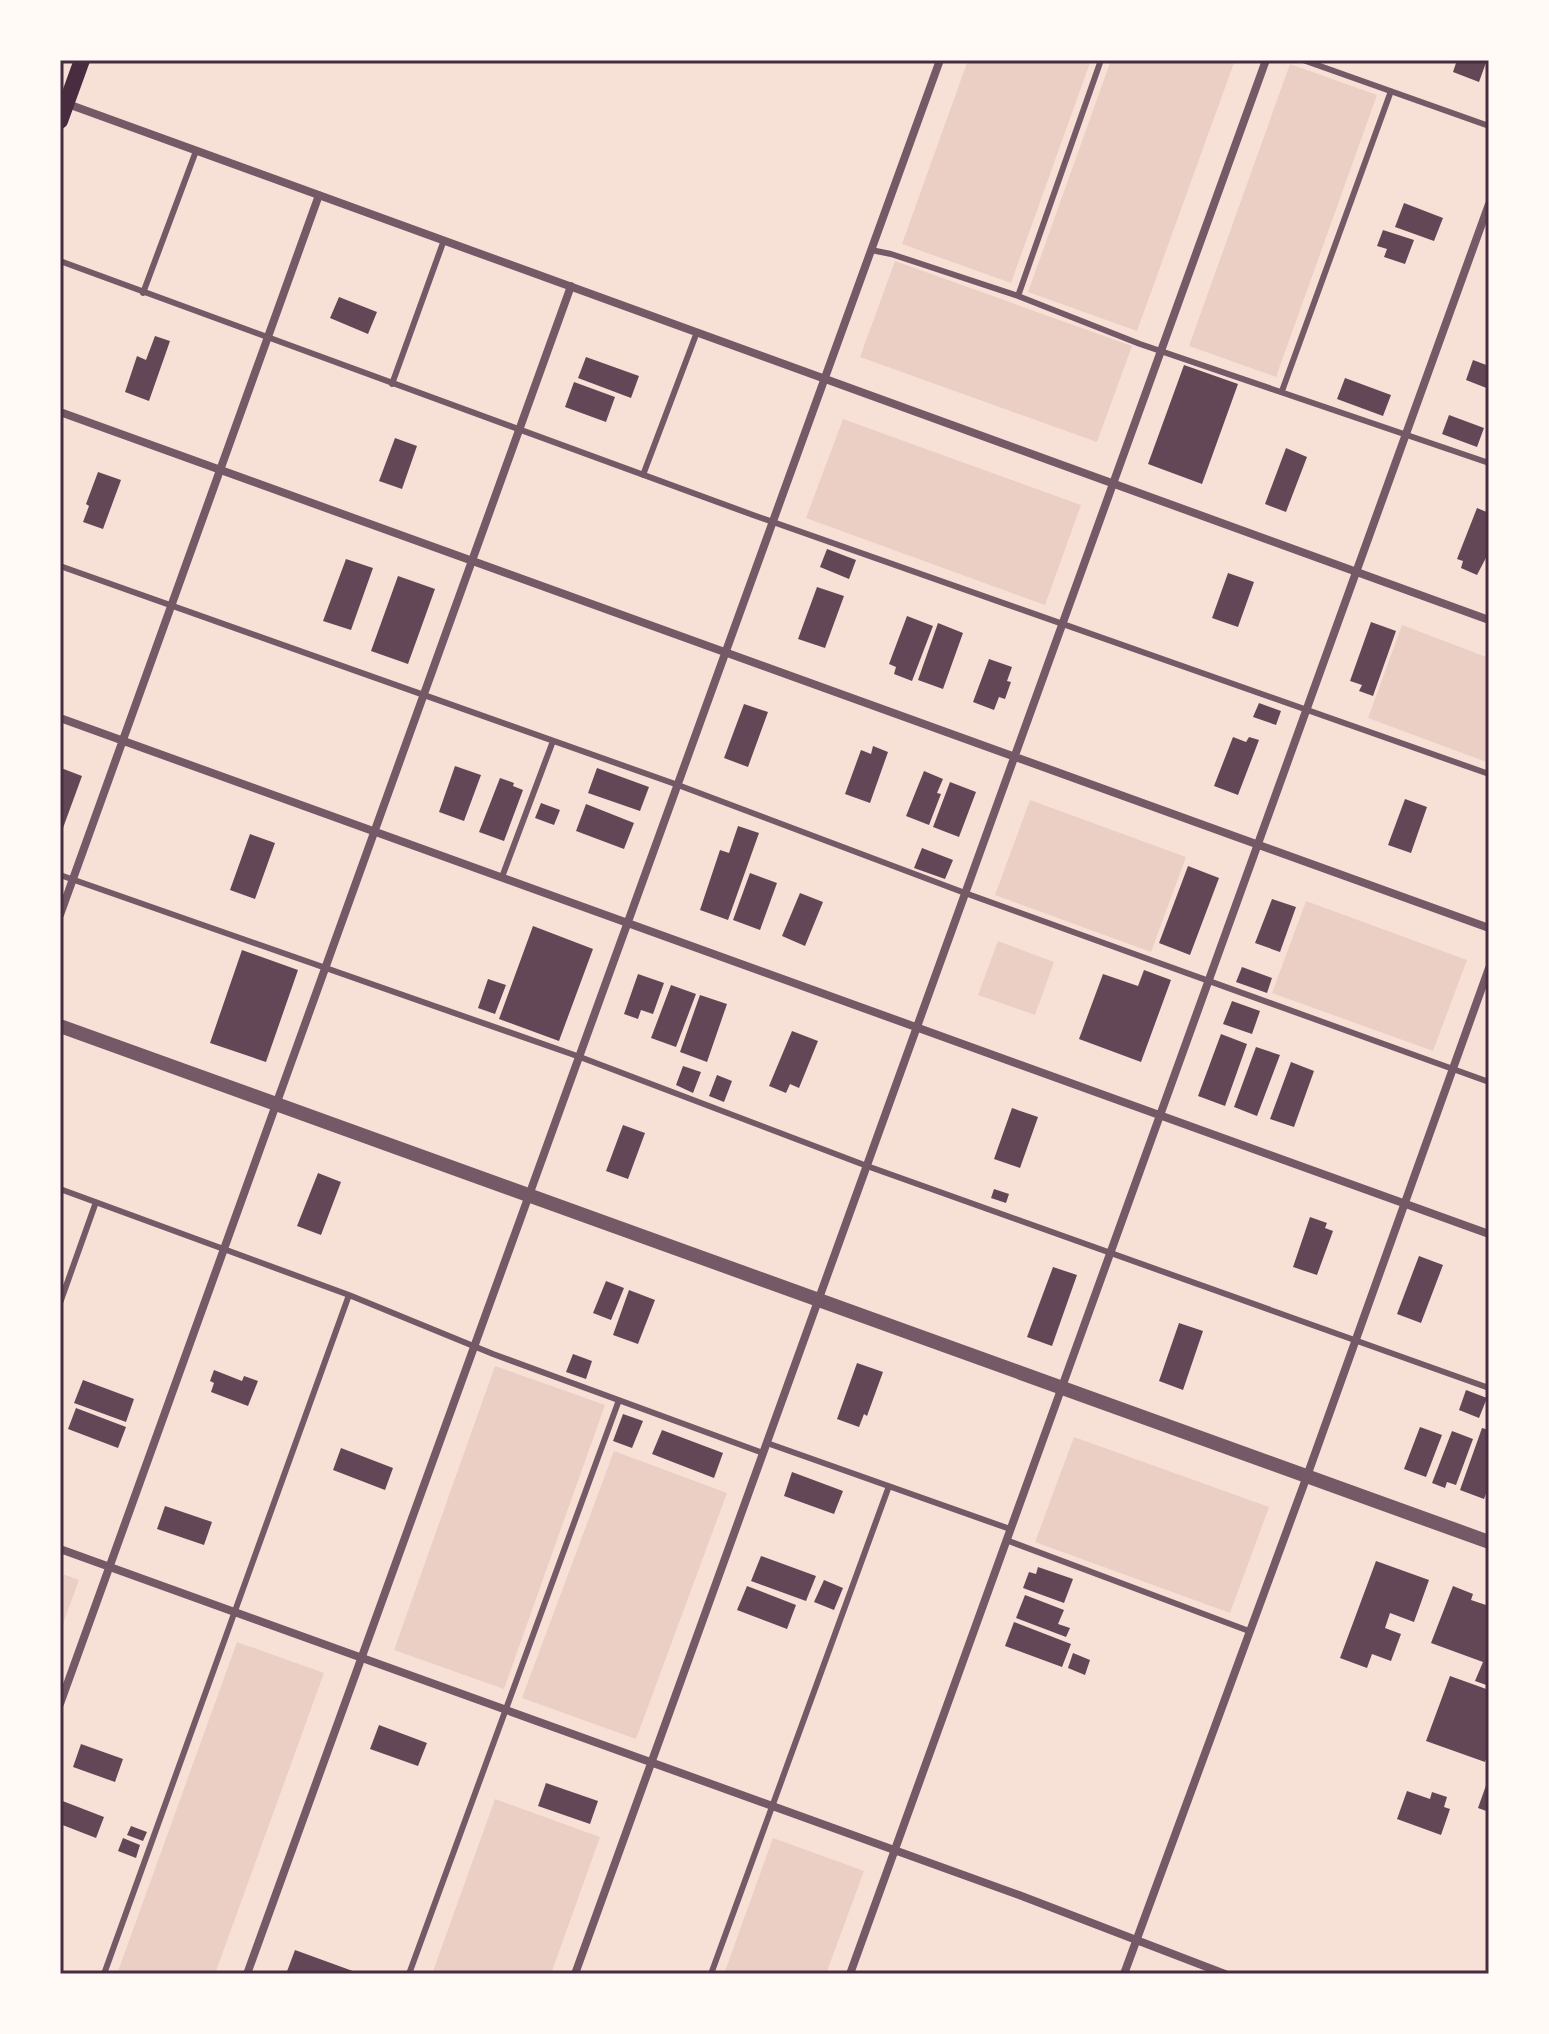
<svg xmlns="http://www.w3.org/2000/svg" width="1549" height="2034" viewBox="0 0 1549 2034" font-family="'Source Sans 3',sans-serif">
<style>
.green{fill:#ebcfc5}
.building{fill:#644757}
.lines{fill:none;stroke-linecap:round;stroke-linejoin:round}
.service{stroke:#755966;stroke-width:6}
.minor{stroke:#755966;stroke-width:8}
.tertiary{stroke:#755966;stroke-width:14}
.secondary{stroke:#4a2c40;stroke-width:16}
.neatline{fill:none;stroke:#4a2c40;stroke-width:3}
</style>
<rect width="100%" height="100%" fill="#f7e1d7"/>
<!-- green -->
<path class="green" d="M968,60H1091L1011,283L902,244Z
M1111,60H1235L1137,331L1028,292Z
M1290,64L1377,95L1276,377L1189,346Z
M895,261L1132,346L1097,442L860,357Z
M843,419L1081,505L1045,605L806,518Z
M1402,625L1489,658V763L1368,718Z
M1030,800L1186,857L1151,952L995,895Z
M1306,901L1467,960L1433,1051L1272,993Z
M998,941L1054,962L1035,1015L978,995Z
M495,1366L605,1405L504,1689L394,1650Z
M1074,1437L1269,1507L1230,1613L1035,1542Z
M614,1451L727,1493L636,1739L522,1698Z
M60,1573L79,1580L60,1632Z
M237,1642L324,1673L215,1974H117Z
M495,1799L600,1837L551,1974H432Z
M773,1838L864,1871L826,1974H724Z"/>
<!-- building -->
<path class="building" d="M1457,60H1487L1479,82L1453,72Z
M1404,203L1443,218L1434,241L1395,227Z
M1383,230L1414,240L1405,264L1384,257L1387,249L1377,246Z
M339,297L377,312L368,334L330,318Z
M155,336L170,341L149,401L125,392L137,356L146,360Z
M586,357L639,376L631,398L578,378Z
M1473,360L1489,366V389L1466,380Z
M1184,365L1238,384L1202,484L1148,464Z
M1345,378L1391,395L1383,416L1337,399Z
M574,382L615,397L606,422L565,407Z
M1449,415L1484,428L1477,447L1442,434Z
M395,438L417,446L402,489L379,481Z
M1286,448L1307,457L1286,512L1265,504Z
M98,472L121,480L103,529L83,522L89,506L86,504Z
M1477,508L1489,513V552L1477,575L1461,568L1463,561L1457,559Z
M827,549L856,560L849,579L820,567Z
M346,559L373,568L351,630L323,621Z
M1228,573L1254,582L1238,627L1212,618Z
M398,576L435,589L408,664L371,651Z
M817,587L844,596L825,648L798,639Z
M907,616L933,626L912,681L894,674L896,667L889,664Z
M1371,622L1396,631L1373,696L1359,691L1362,685L1350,681Z
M938,623L963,633L943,689L918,680Z
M989,659L1012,667L1007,681L1011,682L1005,699L999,697L994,710L973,702Z
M1259,703L1281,711L1276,725L1253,717Z
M744,704L768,712L748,767L724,758Z
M1233,737L1246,742L1249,737L1259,740L1238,795L1214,786Z
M873,746L888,752L870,803L845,794L861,750L871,754Z
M455,766L481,775L464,821L439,812Z
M61,768L82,776L63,828L60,827Z
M597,768L649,787L640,811L588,793Z
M924,771L943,779L937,793L941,794L929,825L906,816Z
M500,778L514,783L513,786L523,790L504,841L479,832Z
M950,782L976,792L959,837L933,827Z
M1405,799L1427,807L1411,853L1388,845Z
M541,803L560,810L554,825L535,818Z
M586,804L634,823L624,849L576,831Z
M738,826L759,833L728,920L700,910L720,850L729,853Z
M250,834L275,843L255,899L230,890Z
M922,848L953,860L945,879L914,868Z
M1188,866L1219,878L1190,955L1159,943Z
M750,873L777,883L760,930L733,920Z
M800,893L823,902L805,946L782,936Z
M1272,899L1296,907L1280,952L1255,943Z
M533,926L593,949L559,1041L499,1019Z
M242,950L298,970L266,1062L210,1043Z
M1242,967L1272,978L1267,993L1236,982Z
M1144,970L1171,980L1141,1062L1079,1039L1103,974L1138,986Z
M638,974L664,983L653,1014L641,1010L638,1019L624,1014Z
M488,979L506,985L495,1014L478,1008Z
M671,985L696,994L676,1047L651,1038Z
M700,995L727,1004L707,1062L680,1052Z
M1232,1001L1260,1011L1252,1034L1223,1024Z
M792,1031L818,1041L799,1088L790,1084L786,1093L769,1086Z
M1221,1034L1247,1044L1225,1106L1198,1096Z
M1256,1047L1280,1055L1257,1116L1234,1107Z
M1291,1062L1314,1071L1294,1127L1270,1119Z
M683,1066L701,1072L693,1093L676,1085Z
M717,1075L732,1081L724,1102L709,1096Z
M1012,1108L1038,1117L1020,1168L994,1159Z
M623,1125L645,1133L628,1179L606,1171Z
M318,1173L341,1182L321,1235L297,1226Z
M994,1189L1009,1194L1006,1203L991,1198Z
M1310,1217L1327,1223L1325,1228L1333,1231L1317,1275L1293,1267Z
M1419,1256L1443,1265L1421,1323L1397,1314Z
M1053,1267L1077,1275L1052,1346L1027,1337Z
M606,1281L624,1288L611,1320L593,1313Z
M629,1290L655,1300L638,1344L613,1335Z
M1179,1323L1203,1331L1183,1390L1159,1381Z
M573,1354L592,1361L586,1379L566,1372Z
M857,1363L883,1372L867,1416L864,1414L859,1427L837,1419Z
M214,1370L242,1381L244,1376L258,1381L248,1406L211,1392L214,1383L210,1381Z
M83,1380L134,1399L126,1422L74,1403Z
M1466,1390L1487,1398L1479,1418L1459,1410Z
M76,1408L126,1427L118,1448L68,1429Z
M623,1414L643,1421L632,1448L613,1441Z
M1420,1427L1442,1435L1426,1477L1404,1469Z
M1482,1428L1489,1430V1485L1484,1499L1460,1490Z
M662,1430L723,1453L714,1478L652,1454Z
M1452,1431L1473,1439L1456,1485L1447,1482L1445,1488L1432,1483Z
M341,1448L393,1468L385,1490L333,1470Z
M792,1472L843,1491L834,1514L784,1496Z
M165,1506L212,1522L204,1545L157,1529Z
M761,1556L816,1576L806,1601L751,1581Z
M1376,1561L1429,1580L1414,1622L1390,1613L1385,1628L1401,1634L1391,1661L1372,1654L1367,1668L1340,1658Z
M1038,1567L1073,1579L1064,1603L1023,1588L1029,1572L1036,1574Z
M824,1580L843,1588L834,1610L814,1602Z
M747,1586L796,1605L787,1629L737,1610Z
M1453,1586L1473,1594L1471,1600L1489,1606V1686L1475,1681L1483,1662L1431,1643Z
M1025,1595L1064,1610L1058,1624L1070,1628L1066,1637L1016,1618Z
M1014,1622L1071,1644L1062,1667L1005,1646Z
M1073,1653L1090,1660L1085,1675L1068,1668Z
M1450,1676L1489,1690V1750L1485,1762L1426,1741Z
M379,1725L427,1743L418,1766L370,1749Z
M81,1744L123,1759L115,1782L73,1767Z
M1489,1777V1812L1478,1808Z
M546,1783L598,1801L590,1824L538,1806Z
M1407,1791L1430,1799L1432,1792L1447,1797L1444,1807L1450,1809L1441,1835L1397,1819Z
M60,1800L104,1817L96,1838L60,1824Z
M131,1826L147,1832L143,1841L127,1835Z
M123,1838L140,1845L136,1858L118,1851Z
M295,1950L361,1974H286Z"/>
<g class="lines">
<!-- service -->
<path class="service" d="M1303,60L1489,126
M871,250L891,254L1018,296L1140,344L1489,463
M60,261L753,515L1489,774
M143,293L196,151
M1018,296L1101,60
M392,384L444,240
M1282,391L1391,91
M643,475L697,332
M60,566L678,785L965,893L1489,1082
M60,875L580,1057L867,1166L1489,1388
M502,877L553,741
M60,1189L349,1295L493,1354L763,1453
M60,1303L96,1202
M767,1443L1010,1529
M1006,1540L1249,1631
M104,1974L349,1295
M409,1974L619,1400
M711,1974L889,1486"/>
<!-- minor -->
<path class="minor" d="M65,103L1489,620
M60,412L1489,928
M60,718L1489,1234
M60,915L319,195
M60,1549L1019,1895L1225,1974
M60,1704L571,286
M247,1974L940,60
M575,1974L1266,60
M850,1974L1489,204
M1124,1974L1307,1476L1489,968"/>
<!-- tertiary -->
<path class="tertiary" d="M60,1026L1489,1542"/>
<!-- secondary -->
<path class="secondary" d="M60,121L82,60"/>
</g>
<!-- border -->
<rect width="1549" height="2034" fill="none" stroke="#fffaf5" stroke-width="124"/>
<rect x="62" y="62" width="1425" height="1910" class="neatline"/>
</svg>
